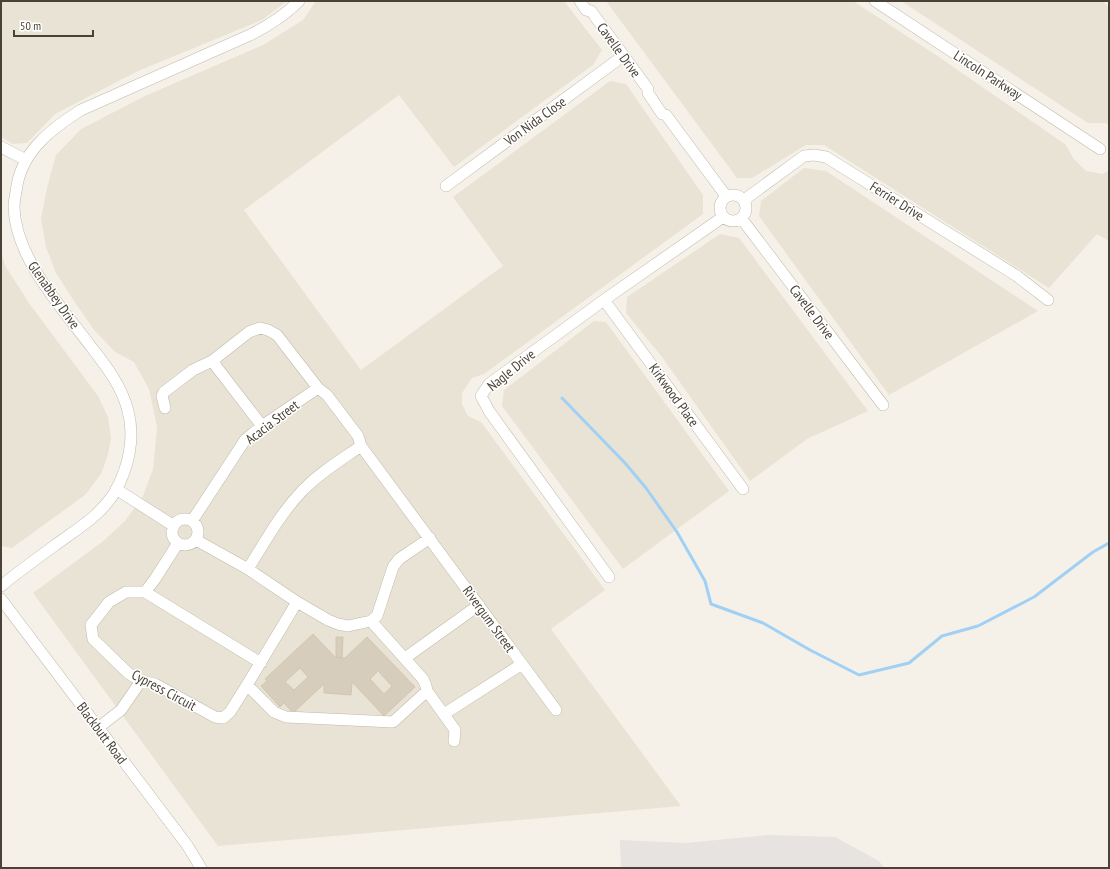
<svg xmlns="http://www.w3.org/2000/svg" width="1110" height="869" viewBox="0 0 1110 869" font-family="'PT Sans Narrow',sans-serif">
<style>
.residential{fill:#e9e3d5}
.parking{fill:#e6e3e0}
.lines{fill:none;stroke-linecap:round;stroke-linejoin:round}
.stream{stroke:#a1d0f5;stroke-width:3}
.building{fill:#d7cdbc;stroke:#d2c6af;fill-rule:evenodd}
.minor-casing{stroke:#c1b9aa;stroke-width:12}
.minor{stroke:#fff;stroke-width:11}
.labels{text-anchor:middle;stroke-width:3;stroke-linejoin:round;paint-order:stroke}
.street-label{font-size:14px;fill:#494236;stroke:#fff}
</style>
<rect width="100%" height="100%" fill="#f5f1e8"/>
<!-- residential -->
<path class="residential" d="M1,1H287L262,20L138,71L55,114L27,143L13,144L1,137Z
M316,1H564L602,50L593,65L454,167L399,95L244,210L361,370L503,266L453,197L610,81L626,84L703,195V214L484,374L472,378L462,393V404L468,416L481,422L605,590L551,629L681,806L218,846L33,593L102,542L125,521L143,496L153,469L157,427L149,389L134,362L115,352L94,330L74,301L56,273L46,247L41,219L47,188L56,155L81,129L145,96L263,45L303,20Z
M606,1H853L939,57L1066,145L1073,158L1086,171L1102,174L1109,171V241L1097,234L1049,288L824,145H806L752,178H737Z
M901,1H1103L1109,8V125L1105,123H1088Z
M804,168L826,171L1038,311L889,395L759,216L761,201Z
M720,234L739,238L868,411L807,439L750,481L662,357L626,313L627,297Z
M1,253L6,267L29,303L98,396L108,417L111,438L108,454L101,474L85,495L12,548L1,546Z
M594,321L606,322L729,491L623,569L502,406L504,390Z"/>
<!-- parking -->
<path class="parking" d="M768,835L835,837L879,861L884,868H621L620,840L686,843Z"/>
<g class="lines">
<!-- stream -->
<path class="stream" d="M562,398L625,463L646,488L677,532L705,581L711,604L763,623L810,650L859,675L909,663L942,636L978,626L1034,597L1093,552L1109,543"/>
</g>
<!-- building -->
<path class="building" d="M313,634L335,657L342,658H345L367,637L415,687L384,716L352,682L351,695L324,693V684L293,713L284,703L280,707L261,686L267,681L265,679ZM300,668L308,677L294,690L285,682ZM378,671L392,686L384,694L370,679Z
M336,637H343L342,658L336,657Z"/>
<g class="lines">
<defs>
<path id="minor" d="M580,1L586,10L591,11L648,89V93L662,114L666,115L726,196
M875,1L1100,149
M1,147L26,160
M446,186L623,56
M720 208a13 13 0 1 1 26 0a13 13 0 1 1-26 0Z
M744,200L804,156L814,155L826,157L1017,276L1048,300
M741,218L883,405
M604,300L743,489
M212,361L262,426
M165,408L162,396L164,392L193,370L212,361L249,332L260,328L268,330L277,335L318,388L327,395L358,436L361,446L556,710
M116,489L174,526
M172 532a13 13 0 1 1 26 0a13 13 0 1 1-26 0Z
M192,521L245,440L262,426L318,388
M196,540L248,569L297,602L328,620L338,624L348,626L371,621
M178,543L155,579L145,592H126L109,602L91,625L93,639L128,673L141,681L155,684L215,717L223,718L230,712L247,685L297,602
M248,569C265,542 280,514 302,491C319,473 341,460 361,446
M609,577L489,411L481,396L489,384L604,300L723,217
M1,586C18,572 36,559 54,546C77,529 102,515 116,490C129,466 135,437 128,411C122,387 107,367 92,348C63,309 15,258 14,207C14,202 15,197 16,192C20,153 49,130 81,110L250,35C268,26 284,16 299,1
M145,592L261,663
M1,599L187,845L201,868
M371,621L423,679L426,686L427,691L455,730L454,741
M371,621L377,616L393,567L399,559L430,538
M405,658L479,605
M247,685L274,712L286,717L393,722L427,691
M444,714L522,664
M98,728L121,710L141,681"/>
</defs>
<!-- minor casing -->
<use href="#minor" class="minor-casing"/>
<!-- minor -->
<use href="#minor" class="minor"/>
</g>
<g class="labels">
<!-- street labels -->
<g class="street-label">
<text transform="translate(619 50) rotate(54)" y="5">Cavelle Drive</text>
<text transform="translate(988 75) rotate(33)" y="5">Lincoln Parkway</text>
<text transform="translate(535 121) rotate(-36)" y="5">Von Nida Close</text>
<text transform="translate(897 201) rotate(32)" y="5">Ferrier Drive</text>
<text transform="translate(54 295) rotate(55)" y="5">Glenabbey Drive</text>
<text transform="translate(812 312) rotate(53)" y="5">Cavelle Drive</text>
<text transform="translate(511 370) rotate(-39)" y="5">Nagle Drive</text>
<text transform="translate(674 395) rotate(54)" y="5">Kirkwood Place</text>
<text transform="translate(272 422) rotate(-37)" y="5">Acacia Street</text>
<text transform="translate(489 619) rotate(54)" y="5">Rivergum Street</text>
<text transform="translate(164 690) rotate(28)" y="5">Cypress Circuit</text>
<text transform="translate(102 733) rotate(53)" y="5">Blackbutt Road</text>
</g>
</g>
<!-- border -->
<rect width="1110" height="869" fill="none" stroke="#494236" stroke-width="4"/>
<!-- scale -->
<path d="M14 30v6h79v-6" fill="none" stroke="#494236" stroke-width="2"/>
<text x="20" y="30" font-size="12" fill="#494236" stroke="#ffffff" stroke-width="3" paint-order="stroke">50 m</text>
</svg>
